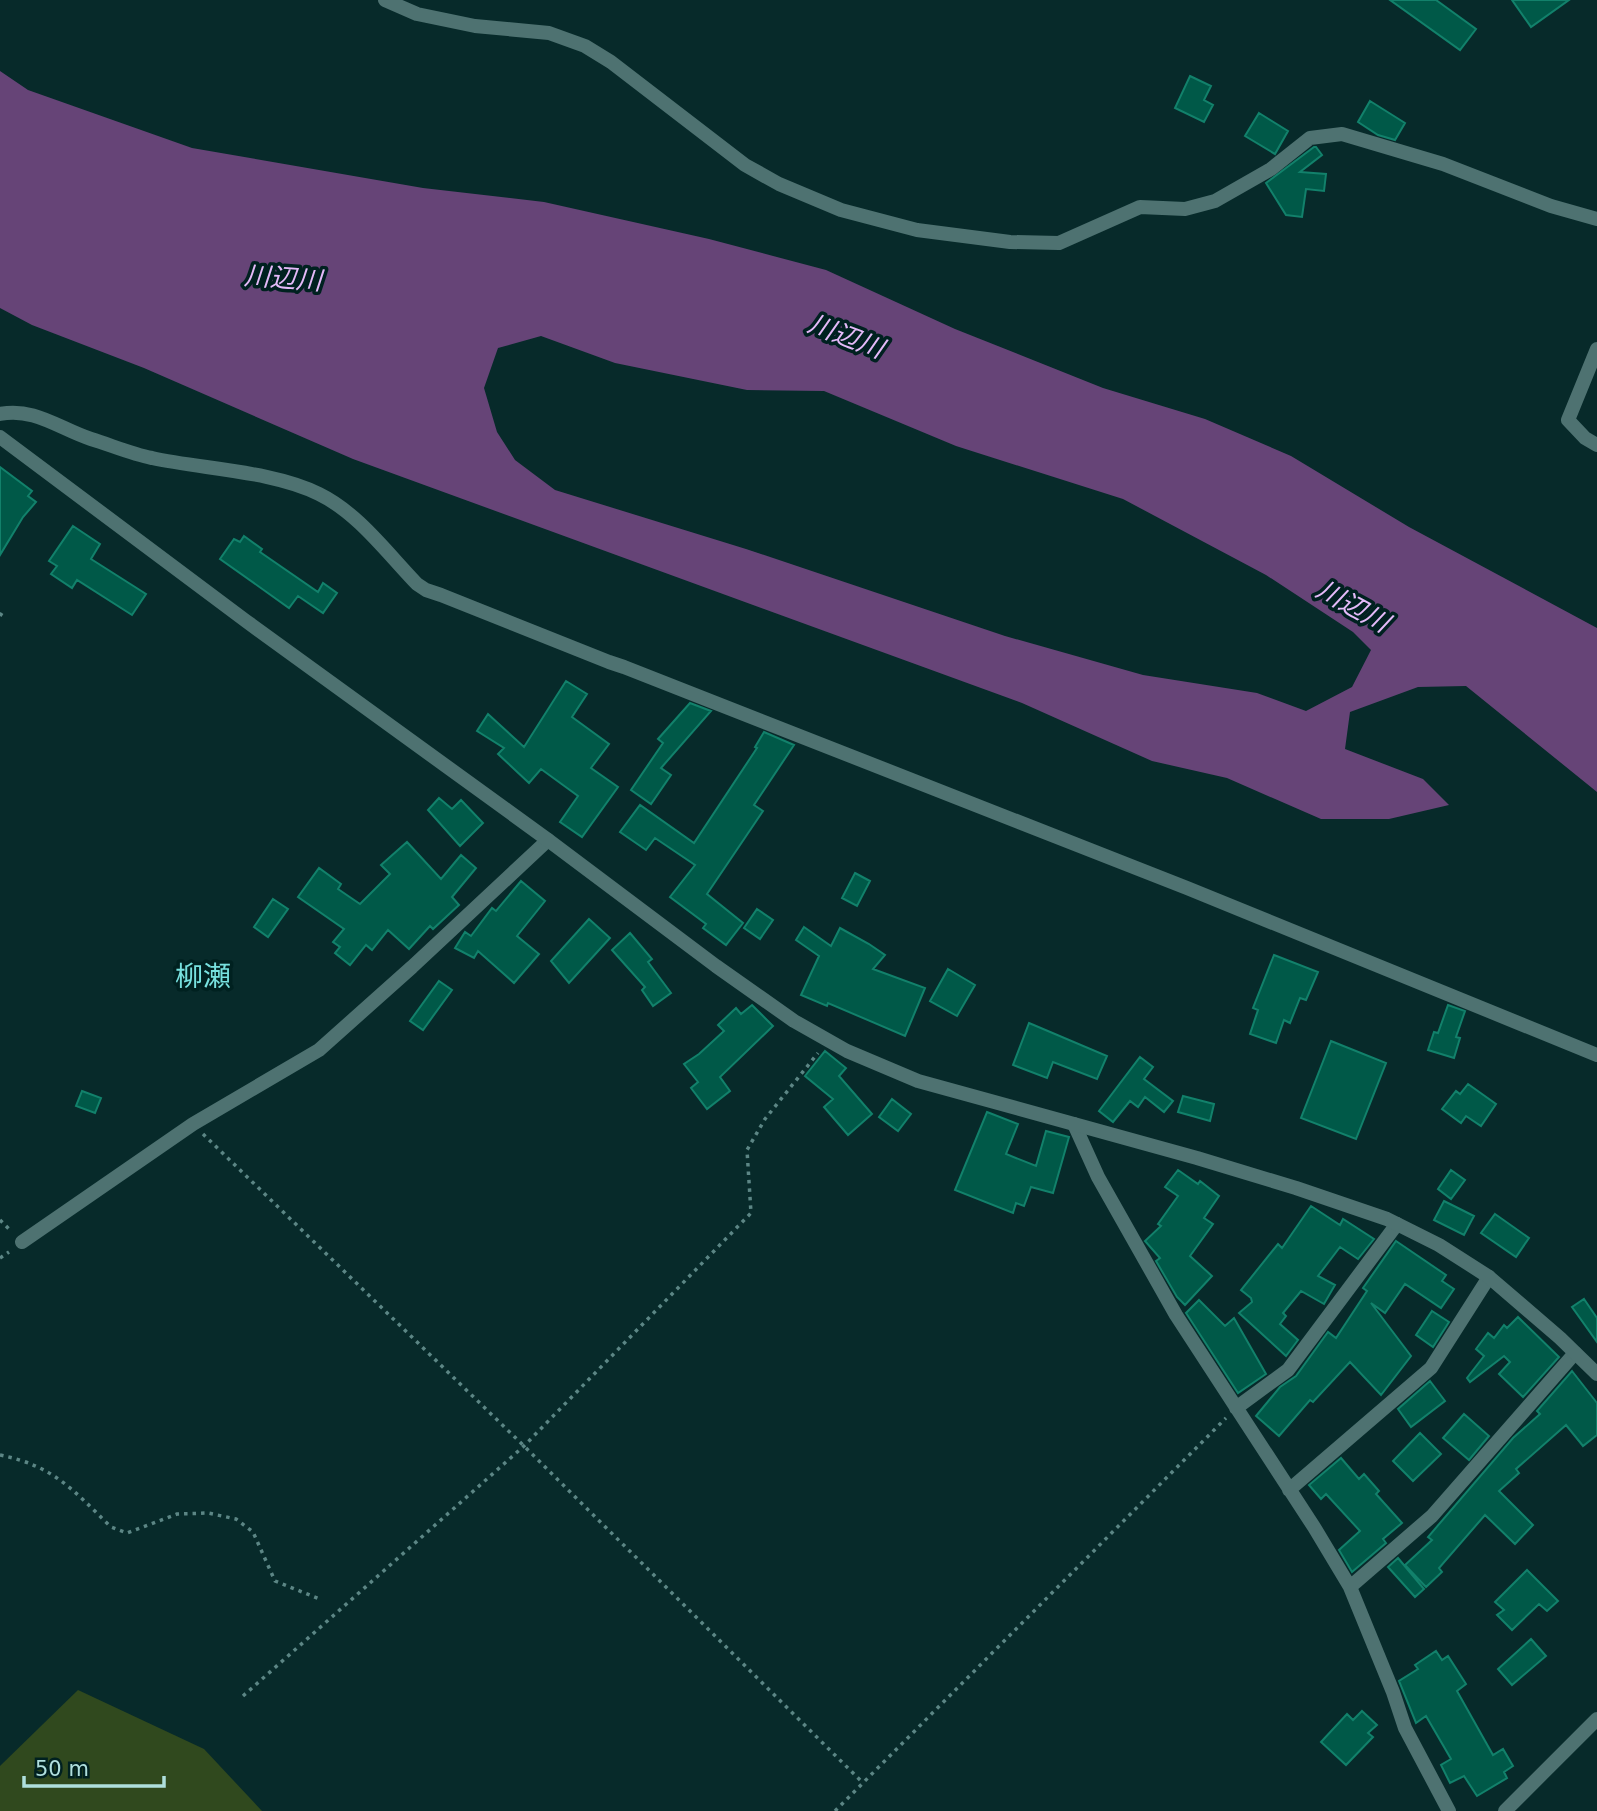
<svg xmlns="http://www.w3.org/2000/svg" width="1597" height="1811" viewBox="0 0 1597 1811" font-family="'DejaVu Sans','Noto Sans JP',sans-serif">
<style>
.green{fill:#30491e}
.water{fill:#647;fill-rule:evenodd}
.building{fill:#005948;stroke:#12816b;stroke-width:2}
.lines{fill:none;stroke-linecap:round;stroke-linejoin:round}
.path{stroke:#5c8685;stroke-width:3.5;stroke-dasharray:3.5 5;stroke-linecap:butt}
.minor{stroke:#4e7271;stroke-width:14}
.tertiary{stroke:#4e7271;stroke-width:14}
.labels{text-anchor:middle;stroke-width:7;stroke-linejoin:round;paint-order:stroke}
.water-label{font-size:26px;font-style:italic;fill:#e4baf9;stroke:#002120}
.quarter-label{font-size:28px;fill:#77e1df;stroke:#002120}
</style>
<rect width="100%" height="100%" fill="#072a2a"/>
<!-- green -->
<path class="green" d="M78,1690L204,1749L262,1811H0V1766Z"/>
<!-- water -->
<path class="water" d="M0,71L28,90L192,148L423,188L544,202L709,239L826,270L955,329L1103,388L1205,419L1291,456L1409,527L1597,628V792L1466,686L1418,687L1350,712L1345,749L1423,779L1449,805L1389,819H1321L1227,778L1152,761L1022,703L353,459L144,368L32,325L0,308ZM541,336L615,363L747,390L824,391L956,446L1123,499L1266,575L1353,632L1371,650L1352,687L1306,711L1257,693L1143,675L1005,636L746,549L555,490L515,460L497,432L484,388L498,348Z"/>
<!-- building -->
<path class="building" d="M1390,0H1436L1476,29L1460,50Z
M1512,0H1569L1531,27Z
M1190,76L1211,86L1204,100L1213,105L1204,122L1175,108Z
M1370,101L1405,123L1395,140L1378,135L1358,122Z
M1259,113L1288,131L1275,154L1245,136Z
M1314,147H1316L1322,155L1300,172L1326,174L1324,191L1306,189L1302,217L1286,215L1266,183Z
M0,467L32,491L28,496L36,502L23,517L0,555Z
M73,526L100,544L91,559L146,594L132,615L77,580L72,588L51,574L57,566L49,561Z
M244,536L262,549L260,552L318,592L323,583L337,593L323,613L298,596L289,608L220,559L234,539L240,542Z
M566,681L587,694L572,717L609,744L591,768L618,787L582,837L560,822L578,796L541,769L529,783L498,754L504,748L477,731L488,714L524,747Z
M690,703L711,711L661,768L671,775L651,804L631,790L663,743L658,739Z
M764,732L794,745L754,805L763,811L707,894L743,923L726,945L703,928L706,924L670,897L695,865L655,838L646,850L620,832L640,805L694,843L757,748L755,747Z
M439,798L452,809L461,800L483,823L460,846L428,810Z
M407,842L441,879L461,855L476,868L452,897L459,905L433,929L430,926L409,949L388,930L372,950L366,945L350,965L335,953L340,947L333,942L344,929L298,897L319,868L341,884L338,889L360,904L390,874L381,865Z
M855,873L870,881L857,906L842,898Z
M521,881L545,901L517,936L539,954L514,983L478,951L474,958L455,948L465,932L471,936L492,908L496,911Z
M273,899L288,909L268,937L254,927Z
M757,909L773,920L760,939L744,928Z
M589,919L610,938L569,983L551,961Z
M804,927L831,946L840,928L869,944L885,955L873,969L925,988L905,1036L828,1003L827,1006L801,995L819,956L796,940Z
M630,933L652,959L648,962L671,993L653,1006L642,990L645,987L612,950Z
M1274,955L1318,972L1306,1000L1300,998L1290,1023L1284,1020L1276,1043L1250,1034L1258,1010L1253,1008Z
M948,969L975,985L957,1016L930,1001Z
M439,981L452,990L423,1030L410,1021Z
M752,1005L773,1026L720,1077L730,1091L707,1109L691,1088L698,1082L684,1064L699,1054L724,1031L718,1025L736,1008L741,1014Z
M1448,1005L1465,1011L1456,1037L1460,1038L1454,1058L1428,1050L1434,1032L1438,1033Z
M1029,1023L1107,1056L1097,1079L1053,1062L1047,1078L1013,1065Z
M1331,1041L1386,1063L1356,1139L1301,1118Z
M825,1051L846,1068L839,1076L872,1114L848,1135L824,1107L833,1099L805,1076Z
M1140,1057L1153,1067L1144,1079L1173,1101L1164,1112L1145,1097L1138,1107L1130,1101L1113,1122L1099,1111Z
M1468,1084L1496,1104L1481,1126L1466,1116L1461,1123L1442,1109L1456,1091L1460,1094Z
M82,1091L101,1098L95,1113L76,1106Z
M1183,1096L1214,1104L1210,1121L1178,1112Z
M892,1099L911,1114L898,1131L879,1117Z
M987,1112L1018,1124L1006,1154L1036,1166L1046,1131L1069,1137L1053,1193L1031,1187L1024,1206L1016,1203L1013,1213L955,1190Z
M1178,1170L1198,1184L1200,1181L1219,1196L1204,1218L1213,1224L1190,1256L1212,1276L1185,1305L1177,1297L1156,1261L1160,1258L1145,1241L1161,1226L1158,1224L1178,1196L1165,1187Z
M1451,1170L1465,1180L1451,1199L1438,1189Z
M1444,1201L1474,1216L1464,1235L1434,1220Z
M1311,1206L1340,1225L1343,1219L1374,1239L1358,1259L1340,1247L1318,1276L1335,1285L1324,1304L1301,1291L1283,1313L1286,1316L1280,1324L1298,1340L1286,1356L1239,1313L1252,1302L1251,1298L1241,1290L1278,1244L1282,1248Z
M1495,1214L1529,1238L1516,1257L1481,1233Z
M1396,1241L1446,1275L1442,1281L1454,1289L1441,1308L1405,1284L1385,1313L1371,1303L1411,1356L1381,1395L1350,1362L1313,1402L1310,1400L1279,1436L1256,1416L1280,1387L1296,1376L1328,1332L1336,1338L1367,1291L1363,1288Z
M1584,1299L1597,1318V1342L1572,1307Z
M1199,1300L1225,1326L1234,1318L1266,1374L1238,1393L1186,1313Z
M1432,1311L1449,1322L1433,1347L1416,1335Z
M1518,1317L1559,1357L1523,1397L1499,1374L1510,1362L1504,1356L1470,1382L1467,1378L1484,1356L1476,1349L1488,1333L1494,1338L1504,1325L1507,1328Z
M1572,1371L1597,1403V1435L1583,1446L1566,1425L1516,1469L1519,1473L1499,1491L1533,1525L1515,1544L1485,1515L1439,1568L1442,1572L1426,1587L1405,1565L1432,1540L1428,1537L1513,1438L1540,1414L1537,1411Z
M1430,1381L1445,1401L1411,1427L1398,1409Z
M1464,1414L1489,1436L1469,1460L1443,1438Z
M1420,1433L1441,1454L1413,1481L1393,1461Z
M1341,1458L1359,1479L1364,1474L1379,1491L1376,1494L1402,1523L1383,1539L1386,1543L1352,1572L1339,1550L1360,1531L1326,1494L1321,1499L1309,1485Z
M1398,1558L1424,1589L1415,1597L1388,1567Z
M1527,1570L1558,1601L1547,1611L1539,1604L1512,1630L1497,1615L1504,1610L1495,1602Z
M1531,1639L1546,1656L1512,1685L1498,1669Z
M1436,1651L1442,1660L1448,1656L1466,1684L1457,1691L1493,1755L1503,1749L1513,1766L1504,1772L1507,1778L1477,1796L1464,1776L1450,1783L1441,1765L1451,1759L1426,1716L1416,1723L1399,1681L1418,1669L1415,1665Z
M1362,1711L1377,1725L1368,1733L1373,1737L1346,1765L1321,1742L1347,1714L1353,1720Z"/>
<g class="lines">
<!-- path -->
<path class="path" d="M0,616L2,613
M203,1134L524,1446L863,1783
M0,1220L11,1231
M0,1258L9,1252
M0,1455C54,1466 73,1490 111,1527L127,1533L177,1514L208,1513L236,1519L253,1532L275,1581L322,1600
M243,1696L524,1446L751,1213L747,1150L765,1119L818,1053
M835,1811L1226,1418"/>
<!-- minor -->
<path class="minor" d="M385,0L417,14L475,26L549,33L585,46L611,62L745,165L779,184L841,210L917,230L1010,242L1059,243L1140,207L1185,209L1215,201L1271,169L1310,138L1342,134L1443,164L1551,206L1597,219
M1597,349L1568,420L1585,438L1597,445
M0,414C34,407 60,429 91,439C111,445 131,454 152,458C202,469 274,471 319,494C358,513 387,553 417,584L426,590L441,595L609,662L624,667L1187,888L1597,1055
M1074,1124L1098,1177L1176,1315L1314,1527L1350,1587L1393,1692L1405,1728L1449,1811
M22,1242L193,1124L319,1050L412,967L548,840
M1236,1408L1288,1370L1397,1224
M1289,1490L1431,1368L1489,1277
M1350,1587L1432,1516L1575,1353
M1505,1811L1597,1719"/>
<!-- tertiary -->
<path class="tertiary" d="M0,437L246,621L548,840L716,966L794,1021L847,1051L918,1081L1197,1158L1296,1188L1387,1219L1439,1245L1489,1277L1560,1338L1597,1374"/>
</g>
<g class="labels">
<!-- water labels -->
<g class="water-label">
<text transform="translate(283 278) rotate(4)" y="9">川辺川</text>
<text transform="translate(846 336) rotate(21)" y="9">川辺川</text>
<text transform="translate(1353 606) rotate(29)" y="9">川辺川</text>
</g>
<!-- quarter labels -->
<g class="quarter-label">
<text x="203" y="986">柳瀬</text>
</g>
</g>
<!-- scale -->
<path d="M24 1776v10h140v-10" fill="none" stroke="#afdfdd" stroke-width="3.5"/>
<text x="35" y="1776" font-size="21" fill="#afdfdd" stroke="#002120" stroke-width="5" paint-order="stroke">50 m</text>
</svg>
